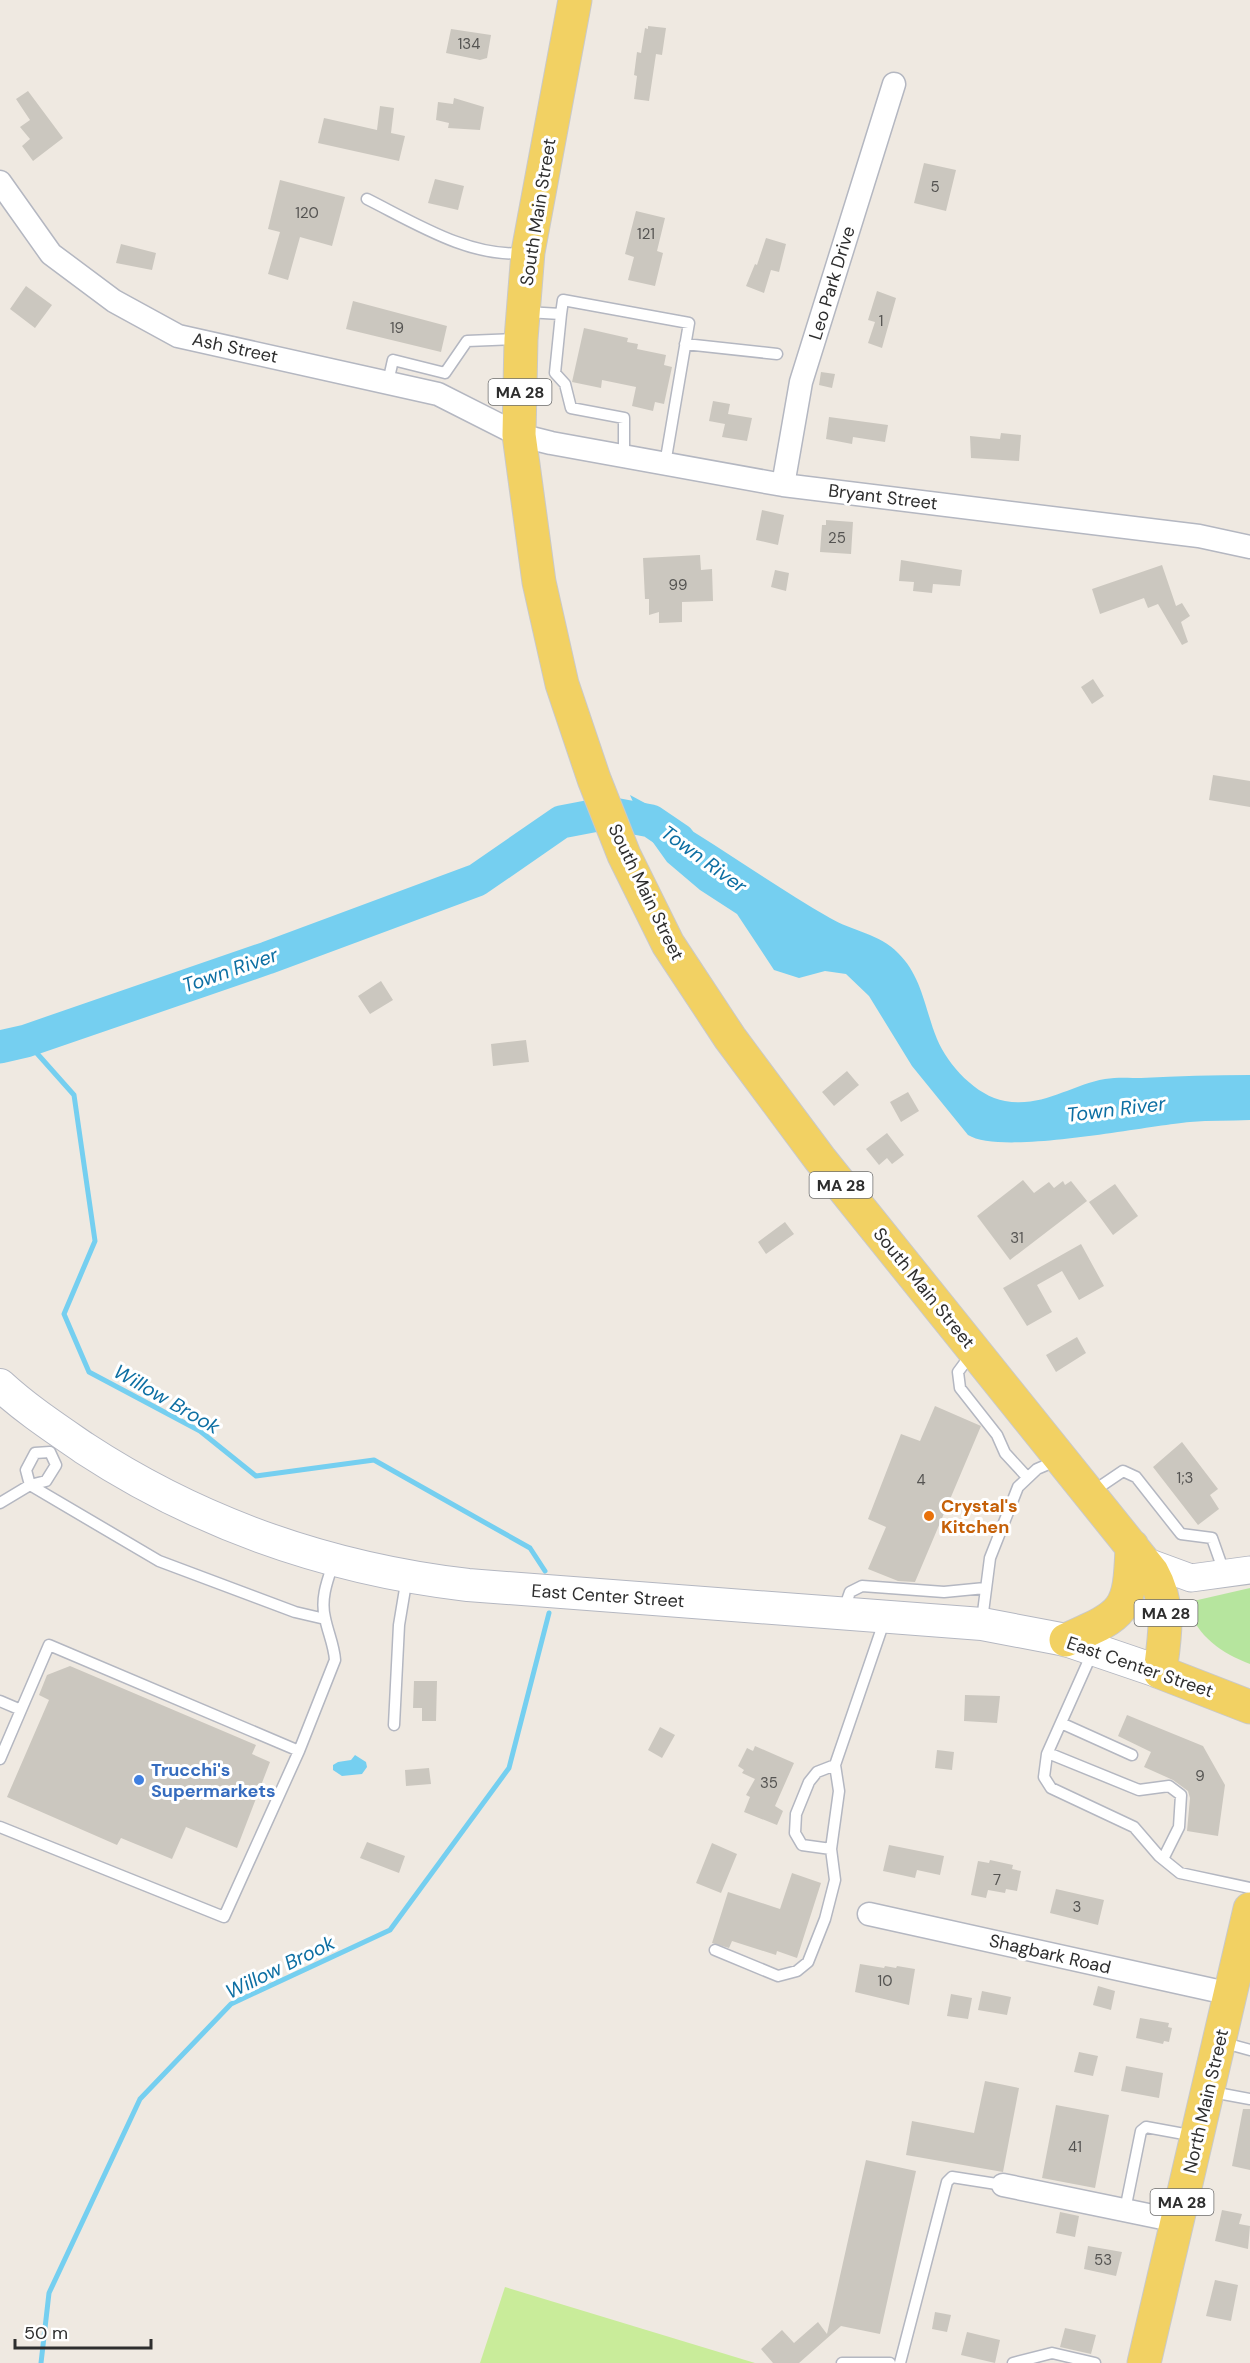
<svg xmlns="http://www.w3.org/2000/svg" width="1250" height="2363" viewBox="0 0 1250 2363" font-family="'DM Sans',sans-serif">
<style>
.green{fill:#b6e59e}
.pitch{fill:#c9ec9a}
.water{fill:#75cff0}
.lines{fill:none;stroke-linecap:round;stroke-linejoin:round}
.stream{stroke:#75cff0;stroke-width:5}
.river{stroke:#75cff0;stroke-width:33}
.building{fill:#cbc7bf}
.service-casing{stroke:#b4b7c1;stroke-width:13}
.minor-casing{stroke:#b4b7c1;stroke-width:25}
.tertiary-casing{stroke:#b4b7c1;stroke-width:29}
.secondary-casing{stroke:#b4b7c1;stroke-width:34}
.primary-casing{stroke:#c9c9c9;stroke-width:35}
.service{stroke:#fff;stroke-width:10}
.minor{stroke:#fff;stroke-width:22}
.tertiary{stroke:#fff;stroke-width:27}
.secondary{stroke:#fff;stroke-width:32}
.primary{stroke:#f2d163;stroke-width:33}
.food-dot{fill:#e8710a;stroke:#fff;stroke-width:2}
.shop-dot{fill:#3f7fe0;stroke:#fff;stroke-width:2}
.labels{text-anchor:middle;stroke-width:6;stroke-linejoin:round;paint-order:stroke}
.number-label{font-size:15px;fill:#555452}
.shield{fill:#fff;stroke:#6d6d6d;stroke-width:1.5}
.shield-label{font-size:16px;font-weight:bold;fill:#2e2e2e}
.street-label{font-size:18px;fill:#2e2e2e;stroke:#fff}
.food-label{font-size:18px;font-weight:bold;fill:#c56008;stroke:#fff;text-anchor:start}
.shop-label{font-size:18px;font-weight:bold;fill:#366cbe;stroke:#fff;text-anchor:start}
.water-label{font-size:20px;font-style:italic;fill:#0d6fa3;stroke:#fff}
</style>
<rect width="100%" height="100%" fill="#efe9e1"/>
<!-- green -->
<path class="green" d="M1250,1588V1664C1223,1654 1196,1636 1188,1606L1189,1602Z"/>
<!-- pitch -->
<path class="pitch" d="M505,2287L755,2363H480Z"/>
<!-- water -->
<path class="water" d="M630,795C699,831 762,879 830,918C852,931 880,934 898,953C922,976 925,1010 937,1039C948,1065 976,1096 1005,1101C1042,1108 1071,1085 1105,1079C1117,1077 1130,1078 1141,1078C1178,1076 1214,1075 1250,1075V1120C1230,1121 1210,1120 1190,1122C1144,1126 1002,1156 968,1135L912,1066L869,996L846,974L825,971L799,978L774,970L737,914L700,890L667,862L647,834Z
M355,1755L366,1762L367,1767L362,1774L342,1776L333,1770V1765L338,1762L351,1760Z"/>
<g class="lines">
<!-- stream -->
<path class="stream" d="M26,1041L74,1095L95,1241L64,1314L89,1372L200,1431L256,1476L374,1460L530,1548L545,1571
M41,2363L49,2293L140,2099L231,2004L390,1930L509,1768L549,1613"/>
<!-- river -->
<path class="river" d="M0,1047L26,1041L267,958L477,880L561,822L608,813L651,821L679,840"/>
</g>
<!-- building -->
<path class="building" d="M648,26L666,28L662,55L656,54L649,101L634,99L637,76L634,75L637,52L641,53L645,28L648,29Z
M451,29L491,35L487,58L480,60L446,53Z
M28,91L63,138L33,161L22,146L30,139L20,127L30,120L16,99Z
M454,98L484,107L480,130L448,128L449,123L436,120L438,102L453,104Z
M380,106L394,108L391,133L405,136L399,161L318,143L324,118L377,130Z
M924,163L956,170L946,211L914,203Z
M435,179L464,186L458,210L428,203Z
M280,180L345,197L332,246L300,237L288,280L268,274L280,232L268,229Z
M636,211L665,218L657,251L663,253L655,286L628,280L634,257L625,254Z
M766,238L786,244L779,272L771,270L764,293L746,286L755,264L757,265Z
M121,244L156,253L152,270L116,263Z
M26,286L52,305L35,328L10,309Z
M877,291L896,298L882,348L868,343L875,322L868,320Z
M353,301L447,326L441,352L346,329Z
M584,328L628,338L627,342L638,344L637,349L666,355L664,365L672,367L664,404L655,402L653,411L632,406L636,387L602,380L601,388L572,382Z
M821,372L835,374L832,388L819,385Z
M713,401L730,404L728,414L752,418L747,441L722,437L725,424L709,421Z
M829,417L888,425L885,442L853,437L852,444L826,439Z
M1001,433L1021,435L1019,461L971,458L970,436L1000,439Z
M762,510L784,515L778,545L756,540Z
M826,520L853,522L851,554L820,552L822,525H826Z
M700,555L701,570L712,569L713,601L682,602V622L659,623V612L649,615V599H645L643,558Z
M901,560L962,570L960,586L933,584L932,593L913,591L914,582L899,581Z
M1162,565L1176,606L1182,603L1190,616L1181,622L1188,642L1182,645L1158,604L1148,608L1144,598L1100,614L1092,589Z
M775,570L789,573L786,591L771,587Z
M1093,679L1104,696L1092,704L1081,687Z
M1213,775L1250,781V807L1209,800Z
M381,981L393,1000L370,1014L358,996Z
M526,1040L529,1062L493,1066L491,1044Z
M847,1071L859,1085L834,1106L822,1092Z
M908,1092L919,1111L901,1122L890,1102Z
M887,1133L904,1155L892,1164L887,1158L879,1165L866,1149Z
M1023,1180L1034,1193L1049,1182L1054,1188L1063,1181L1065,1185L1071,1181L1087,1201L1010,1260L977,1216Z
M1115,1184L1138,1216L1113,1235L1089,1202Z
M785,1222L794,1234L766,1254L758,1242Z
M1081,1244L1104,1286L1079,1300L1062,1271L1037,1285L1052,1312L1027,1326L1003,1288Z
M1077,1337L1086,1353L1056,1372L1046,1355Z
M935,1406L981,1426L915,1582L898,1581L868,1569L886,1527L868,1519L901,1434L920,1441Z
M1182,1442L1218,1489L1210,1495L1219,1509L1198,1525L1153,1467Z
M70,1666L256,1745L252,1754L270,1762L237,1848L186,1827L172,1859L121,1838L117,1845L7,1797L49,1700L39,1695L47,1675Z
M414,1681H437L436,1721H422V1708H413Z
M965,1695L1000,1696L997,1723L964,1721Z
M1127,1715L1203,1746L1225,1785L1218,1836L1187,1831L1190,1798L1188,1791L1173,1780L1144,1767L1151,1752L1118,1736Z
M660,1727L675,1735L662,1758L648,1750Z
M755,1746L794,1763L775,1806L783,1811L777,1825L744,1812L750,1797L746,1795L755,1779L742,1773L744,1770L738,1766L747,1748L753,1751Z
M937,1750L954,1752L952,1770L935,1768Z
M429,1768L431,1784L406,1786L405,1770Z
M367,1842L405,1856L399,1873L360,1858Z
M712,1843L737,1854L721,1893L696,1883Z
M889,1845L944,1856L940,1875L917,1870L915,1878L883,1871Z
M990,1860L1013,1865L1012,1869L1021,1871L1017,1891L1006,1889L1005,1893L988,1890L986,1898L971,1895L978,1861L989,1863Z
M792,1873L821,1883L797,1958L777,1951L776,1955L732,1941L729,1948L712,1943L728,1892L780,1909Z
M1056,1889L1104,1900L1098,1925L1050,1913Z
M860,1964L884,1968L885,1966L896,1968L897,1966L915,1969L909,2005L855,1992Z
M1098,1986L1115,1991L1111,2010L1093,2005Z
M982,1991L1011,1997L1007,2015L978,2010Z
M951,1994L972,1998L968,2019L947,2016Z
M1140,2018L1169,2023L1168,2027L1172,2028L1169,2042L1164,2041L1163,2044L1136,2038Z
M1079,2052L1098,2056L1093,2076L1074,2072Z
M1126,2066L1163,2073L1159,2098L1121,2091Z
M985,2081L1019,2088L1003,2172L906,2155L912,2121L974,2133Z
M1056,2105L1109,2115L1095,2188L1042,2178Z
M1243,2109H1250V2170L1232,2166Z
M866,2160L916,2171L880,2334L841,2326L799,2363H773L761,2349L782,2330L794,2343L818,2322L827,2334Z
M1222,2210L1242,2214L1239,2224L1250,2226L1248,2249L1215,2241Z
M1060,2212L1079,2216L1075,2237L1056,2233Z
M1088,2246L1122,2252L1116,2276L1084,2269Z
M1215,2280L1238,2285L1231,2321L1206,2316Z
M935,2312L951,2315L947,2332L932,2329Z
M1065,2328L1096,2335L1091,2354L1060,2347Z
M967,2332L1000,2340L995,2363L961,2355Z"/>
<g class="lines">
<defs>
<path id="service" d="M367,199C415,223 470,258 524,253
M526,312L561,314L563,300L689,323L665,464
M561,314L555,373L565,384L571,408L624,418V456
M685,344L777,354
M388,382L393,360L445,373L467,341L517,339
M972,1353L958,1372L960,1388L997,1435L1005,1453L1027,1477
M50,1452L35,1453L26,1470L30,1485L159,1561L295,1612L325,1619
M1092,1492L1123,1471L1136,1477L1181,1534L1212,1538L1224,1572
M0,1503L30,1485L46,1481L56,1465L50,1452
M844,1609L850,1592L862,1586L944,1592L985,1588
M982,1620L990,1558L1018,1487L1037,1469L1058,1460
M1093,1651L1047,1754L1044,1777L1051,1788L1134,1827L1159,1856L1180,1873L1250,1888
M0,1701L21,1710L0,1759
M21,1710L49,1645L299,1751
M1061,1723L1132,1755
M394,1725L399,1625L407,1577
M1048,1753L1139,1790L1169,1786L1181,1795L1179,1827L1163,1859
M0,1827L224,1917L299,1751L335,1660C334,1645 328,1633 325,1618C320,1598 328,1579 334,1561
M831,1849L802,1845L795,1833L796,1814L809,1782L817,1772L835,1765
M715,1950L778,1976L797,1971L808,1962L825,1919L835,1880L831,1849L839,1791L835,1765L885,1619
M1221,2042L1250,2050
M1212,2092L1250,2099
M1125,2210L1141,2131L1146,2127L1195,2136
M842,2363H890
M900,2363L947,2182L952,2177L1003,2185
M1013,2363L1052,2353L1095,2363"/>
<path id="minor" d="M0,182L51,254L114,301L178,336L438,394L519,435L551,443L783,485L1199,536L1250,547
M783,485L801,382L894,84
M869,1914L1231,1994
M1003,2185L1177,2221"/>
<path id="tertiary" d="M1142,1560L1191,1578L1250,1570"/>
<path id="secondary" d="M0,1385C26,1409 55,1428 84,1448C200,1524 331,1569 468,1585L982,1624L1066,1640L1160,1672"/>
<path id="primary" d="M575,0L528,252L521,339L519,435L539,582L562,684L594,779L624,855L668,944L730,1038L820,1159L1152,1572C1171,1606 1165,1635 1160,1672L1250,1707
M1066,1640C1125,1614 1130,1612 1132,1546
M1144,2363L1250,1909"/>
</defs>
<!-- service casing -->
<use href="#service" class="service-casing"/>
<!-- minor casing -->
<use href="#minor" class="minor-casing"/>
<!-- tertiary casing -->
<use href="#tertiary" class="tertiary-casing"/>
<!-- secondary casing -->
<use href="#secondary" class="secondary-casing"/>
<!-- primary casing -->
<use href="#primary" class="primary-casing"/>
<!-- service -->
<use href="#service" class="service"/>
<!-- minor -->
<use href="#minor" class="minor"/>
<!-- tertiary -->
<use href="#tertiary" class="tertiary"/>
<!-- secondary -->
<use href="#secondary" class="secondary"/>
<!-- primary -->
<use href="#primary" class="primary"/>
</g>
<!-- markers -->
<circle class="food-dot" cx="929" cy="1516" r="6"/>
<circle class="shop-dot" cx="139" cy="1780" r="6"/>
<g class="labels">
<!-- number labels -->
<g class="number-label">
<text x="469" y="49">134</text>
<text x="935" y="192">5</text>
<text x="307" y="218">120</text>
<text x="646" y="239">121</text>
<text x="881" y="326">1</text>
<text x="397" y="333">19</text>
<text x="837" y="543">25</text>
<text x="678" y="590">99</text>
<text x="1017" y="1243">31</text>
<text x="1185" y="1483">1;3</text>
<text x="921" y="1485">4</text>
<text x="1200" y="1781">9</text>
<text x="769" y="1788">35</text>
<text x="997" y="1885">7</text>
<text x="1077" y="1912">3</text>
<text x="885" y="1986">10</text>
<text x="1075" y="2152">41</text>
<text x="1103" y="2265">53</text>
</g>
<!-- shield labels -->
<g class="shield">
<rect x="488.5" y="379" width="63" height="26" rx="4.5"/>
<rect x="809.5" y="1172" width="63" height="26" rx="4.5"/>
<rect x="1134.5" y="1600" width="63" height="26" rx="4.5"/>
<rect x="1150.5" y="2189" width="63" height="26" rx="4.5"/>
</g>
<g class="shield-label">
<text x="520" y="398">MA 28</text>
<text x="841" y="1191">MA 28</text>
<text x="1166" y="1619">MA 28</text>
<text x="1182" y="2208">MA 28</text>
</g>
<!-- street labels -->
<g class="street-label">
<text transform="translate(538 212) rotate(-81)" y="6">South Main Street</text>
<text transform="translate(832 283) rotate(-73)" y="6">Leo Park Drive</text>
<text transform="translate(235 348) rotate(12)" y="6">Ash Street</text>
<text transform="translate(883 497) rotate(7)" y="6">Bryant Street</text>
<text transform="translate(646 892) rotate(64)" y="6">South Main Street</text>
<text transform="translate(924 1288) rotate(51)" y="6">South Main Street</text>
<text transform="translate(608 1596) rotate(4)" y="6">East Center Street</text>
<text transform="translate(1140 1667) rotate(19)" y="6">East Center Street</text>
<text transform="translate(1050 1954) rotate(13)" y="6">Shagbark Road</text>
<text transform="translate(1206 2101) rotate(-77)" y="6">North Main Street</text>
</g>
<!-- food labels -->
<g class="food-label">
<text x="941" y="1512">Crystal's<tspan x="941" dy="21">Kitchen</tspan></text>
</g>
<!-- shop labels -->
<g class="shop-label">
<text x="151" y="1776">Trucchi's<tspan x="151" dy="21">Supermarkets</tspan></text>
</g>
<!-- water labels -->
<g class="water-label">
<text transform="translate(704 859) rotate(36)" y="7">Town River</text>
<text transform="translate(230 970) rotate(-19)" y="7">Town River</text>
<text transform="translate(1116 1109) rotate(-7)" y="7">Town River</text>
<text transform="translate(167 1399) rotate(30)" y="7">Willow Brook</text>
<text transform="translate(280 1967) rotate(-26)" y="7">Willow Brook</text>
</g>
</g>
<!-- scale -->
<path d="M15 2339v9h136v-9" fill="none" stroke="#2e2e2e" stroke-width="3"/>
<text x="24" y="2339" font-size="18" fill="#2e2e2e" stroke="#ffffff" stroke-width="4.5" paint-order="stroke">50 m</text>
</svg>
